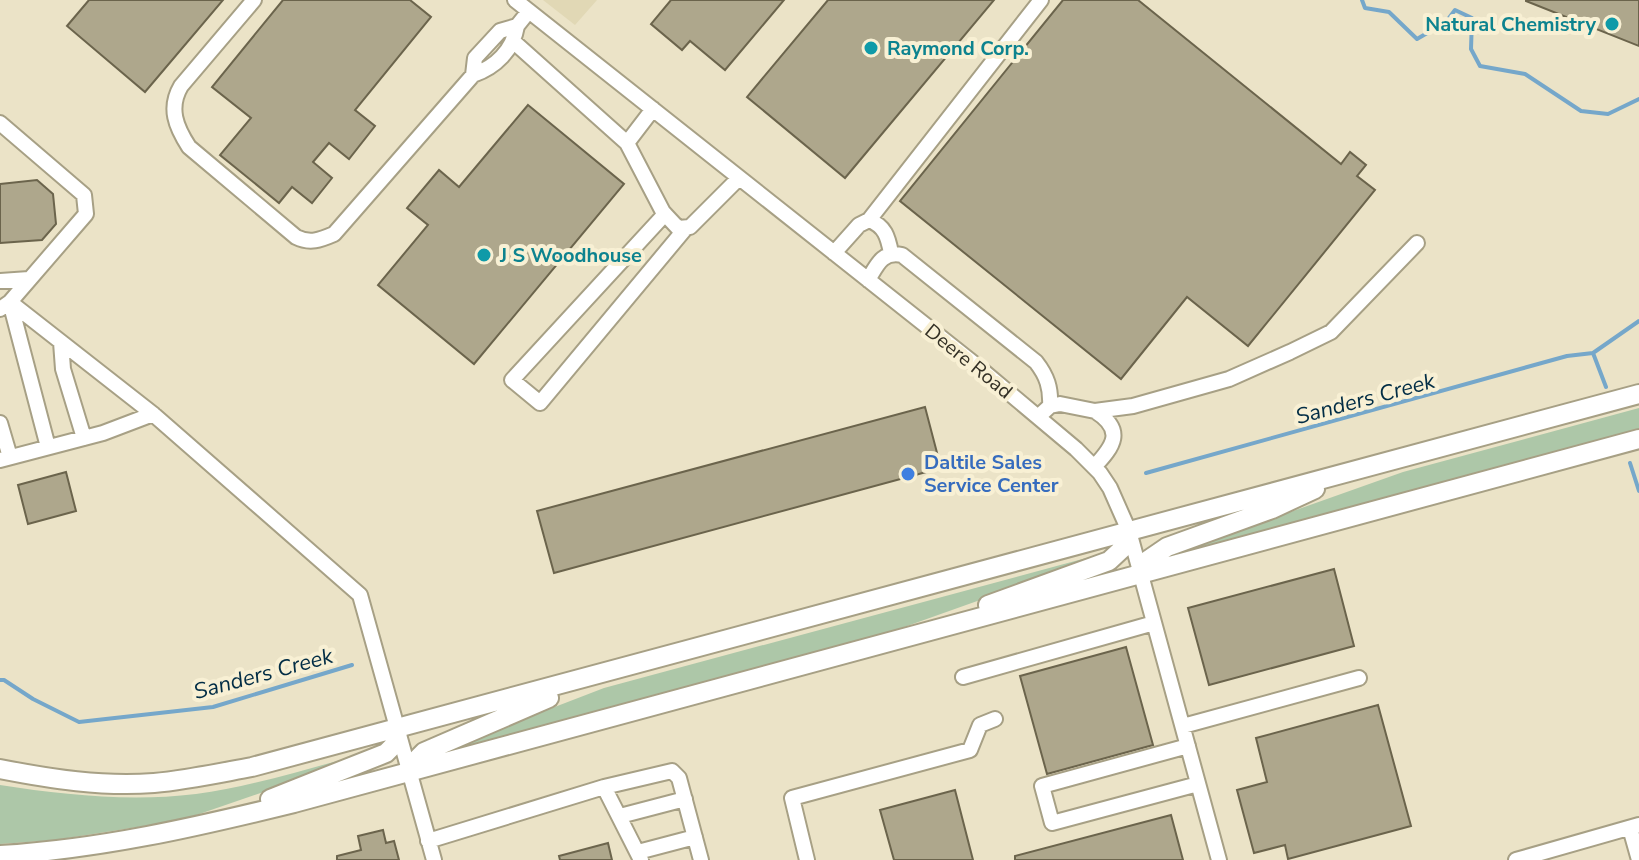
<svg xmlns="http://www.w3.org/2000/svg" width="1639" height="860" viewBox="0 0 1639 860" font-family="'Nunito Sans',sans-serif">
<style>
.built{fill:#e1d8b5}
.green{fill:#adc7a8}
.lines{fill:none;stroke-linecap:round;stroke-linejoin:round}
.stream{stroke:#75a7ca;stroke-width:4}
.building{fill:#aea78c;stroke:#6b644c;stroke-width:2}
.minor-casing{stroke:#a7a085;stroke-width:18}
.major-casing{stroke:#a7a085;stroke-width:22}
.minor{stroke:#fff;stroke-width:14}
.major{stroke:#fff;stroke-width:18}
.culture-dot{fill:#0f9aa8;stroke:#f8f0d4;stroke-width:3}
.shop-dot{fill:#3f7fe0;stroke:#f8f0d4;stroke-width:3}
.labels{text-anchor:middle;stroke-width:8;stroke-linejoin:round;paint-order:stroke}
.culture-label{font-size:20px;font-weight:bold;fill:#0d838f;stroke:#f8f0d4;text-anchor:start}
.street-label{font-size:20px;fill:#333025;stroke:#f8f0d4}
.shop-label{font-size:20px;font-weight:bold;fill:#366cbe;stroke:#f8f0d4;text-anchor:start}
.water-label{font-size:22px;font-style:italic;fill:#022d45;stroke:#f8f0d4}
</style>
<rect width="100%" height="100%" fill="#ebe3c7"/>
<!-- built -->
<path class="built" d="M543,0H597L575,25Z"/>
<!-- green -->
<path class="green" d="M1639,408V429L1176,555L1172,554L1403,472Z
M1101,554V557L879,636L441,753L440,751L604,688Z
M370,752L371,755L182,820L55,840L0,844V785C65,795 130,802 196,794C255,786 313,767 370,752Z"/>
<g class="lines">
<!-- stream -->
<path class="stream" d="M1362,0L1365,8L1389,12L1417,39L1446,22L1455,10L1472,18L1471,49L1480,66L1525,74L1581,111L1608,114L1639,99
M1606,387L1593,353L1639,321
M1630,463L1639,491
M1146,473L1567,356L1593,353
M0,680H4L33,699L79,722L213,707L352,665"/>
</g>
<!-- building -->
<path class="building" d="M89,0H223L145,92L67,26Z
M283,0H410L431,17L355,110L375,126L349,159L329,143L313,162L332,178L312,203L292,187L279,203L220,155L251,118L212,87Z
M671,0H784L725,70L690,41L682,50L651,24Z
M828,0H994L845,178L747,97Z
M1063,0H1138L1341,164L1350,152L1366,165L1357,176L1375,190L1248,346L1187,297L1121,379L900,201Z
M1639,0V46L1526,1V0Z
M528,105L624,184L474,364L378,285L428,225L407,208L439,170L459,187Z
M37,180L53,194L56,224L42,240L0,243V184Z
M925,407L941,468L554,573L537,511Z
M66,472L76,511L28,524L18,485Z
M1334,569L1354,646L1209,685L1188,608Z
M1126,647L1153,745L1047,774L1020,676Z
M1378,705L1411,826L1288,859L1285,845L1254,853L1237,790L1267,782L1256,738Z
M955,790L973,860H894L880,810Z
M1171,815L1183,860H1015V856Z
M383,830L386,843L394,841L399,860H337V856L361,850L358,836Z
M608,843L612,860H560L559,856Z"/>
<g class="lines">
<defs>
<path id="minor" d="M254,0L181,86C168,108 176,127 189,147L296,237C310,244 320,240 334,234L473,75
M515,0L977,366L1076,449L1100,473L1110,488L1129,531L1219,860
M517,26C513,50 496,67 473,75L475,58L500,31L517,26L529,11
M514,42L627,143L663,212L678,228L690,227L739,178
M0,123L84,195L86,214L10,302L153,414L360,595L434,860
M627,143L653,109
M665,214L512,380L540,403L685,229
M869,220L1041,0
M834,253L859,225L869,220C885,226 888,237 891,253
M868,280C877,265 882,251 902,255L1036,362C1047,376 1051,388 1050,406
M0,281L29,279
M0,309L10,302L48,447
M61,342L63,369L84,438
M1038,417L1050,406L1060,404L1095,411L1133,406L1229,379L1290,352L1331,332L1417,243
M0,423L10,457
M0,460L103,433L153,414
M1094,467C1114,446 1125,430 1095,411
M963,677L1154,623
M1183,726L1359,678
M1188,746L1042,786L1052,823L1198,784
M604,787L672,771L679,778L701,860
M620,816L685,799
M1630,828L1639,860
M428,841L604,787L641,860
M638,852L695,837
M807,860L792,798L970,750L980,725L995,719
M1516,860L1639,825"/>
<path id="major" d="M1141,573L1145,562L1167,547L1272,509L1315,489
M988,605L1109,561L1123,548L1129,531
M0,769C51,779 102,787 154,783C187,780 219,773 252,767L1639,394
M410,772L414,762L424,752L549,698
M270,799L386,753L396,743L398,729
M0,855C101,849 196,827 294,803L1639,439"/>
</defs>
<!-- minor casing -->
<use href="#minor" class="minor-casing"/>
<!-- major casing -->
<use href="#major" class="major-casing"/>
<!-- minor -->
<use href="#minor" class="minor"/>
<!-- major -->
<use href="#major" class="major"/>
</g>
<!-- markers -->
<g class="culture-dot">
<circle cx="1612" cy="24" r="8"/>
<circle cx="871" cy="48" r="8"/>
<circle cx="484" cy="255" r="8"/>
</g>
<circle class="shop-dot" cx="908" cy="474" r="8"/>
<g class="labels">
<!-- culture labels -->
<g class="culture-label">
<text x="1596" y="31" text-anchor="end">Natural Chemistry</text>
<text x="887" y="55">Raymond Corp.</text>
<text x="500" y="262">J S Woodhouse</text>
</g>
<!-- street labels -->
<g class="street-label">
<text transform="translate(969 361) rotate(39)" y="7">Deere Road</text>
</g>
<!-- shop labels -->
<g class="shop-label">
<text x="924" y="469">Daltile Sales<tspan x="924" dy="23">Service Center</tspan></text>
</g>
<!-- water labels -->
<g class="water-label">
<text transform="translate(1365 398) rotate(-15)" y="8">Sanders Creek</text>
<text transform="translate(263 673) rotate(-15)" y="8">Sanders Creek</text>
</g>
</g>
</svg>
